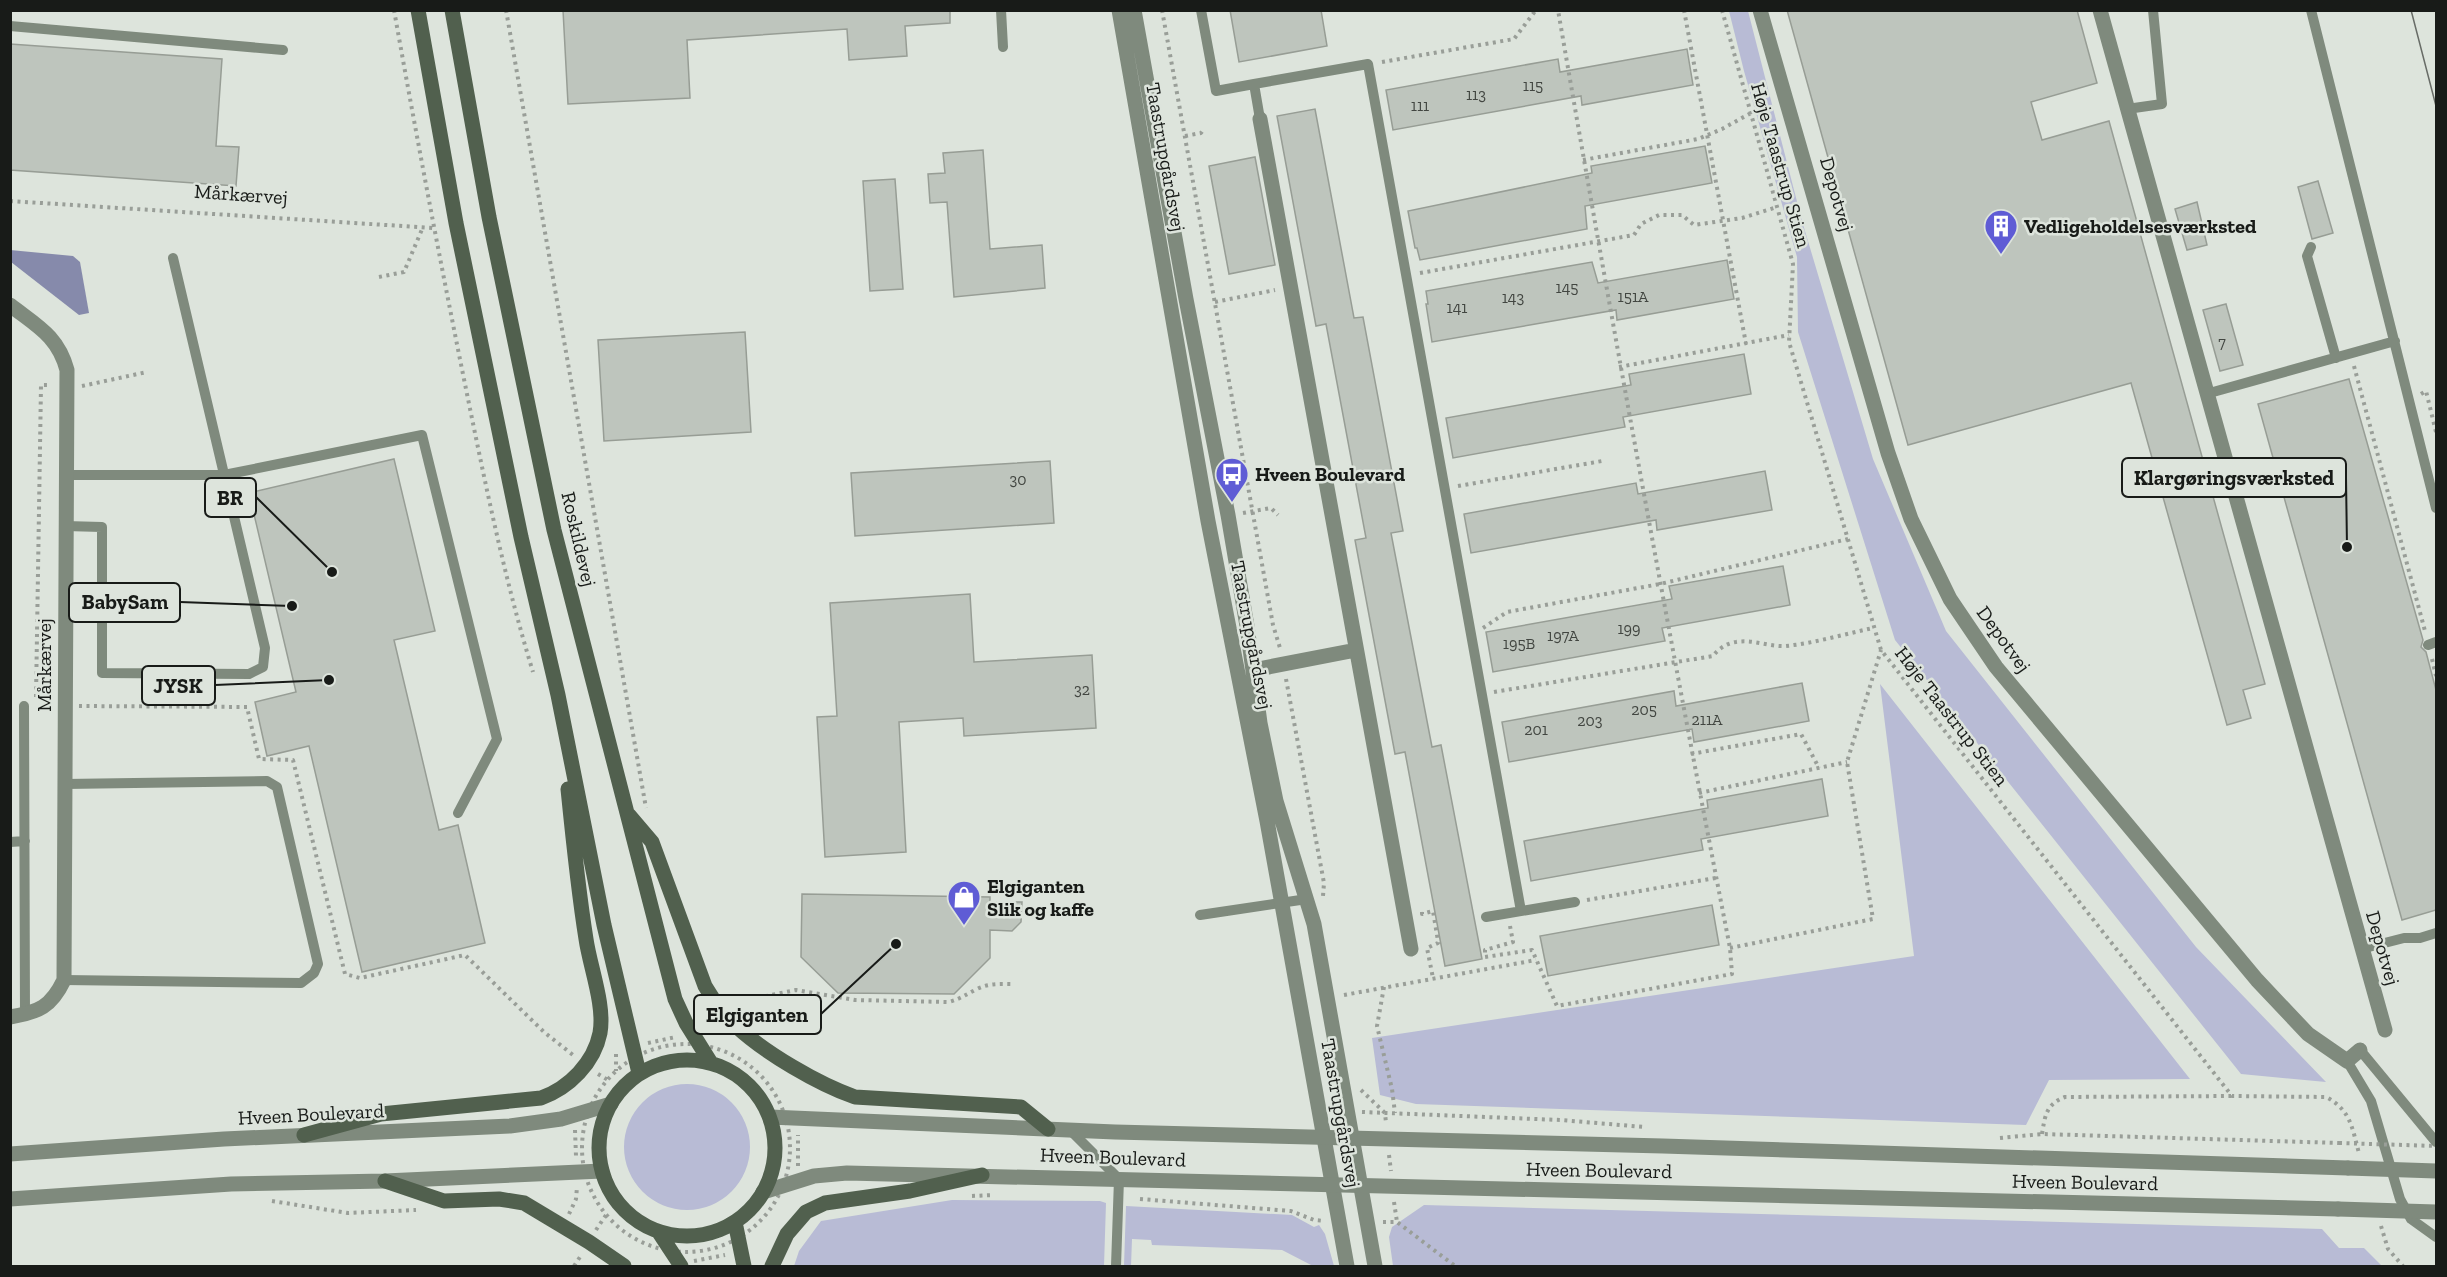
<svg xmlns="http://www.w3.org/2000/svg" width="2447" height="1277" viewBox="0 0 2447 1277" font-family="'Zilla Slab',serif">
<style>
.green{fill:#b8bbd5}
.water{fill:#868aab}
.building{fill:#bec5bd;stroke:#979d95;stroke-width:1.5}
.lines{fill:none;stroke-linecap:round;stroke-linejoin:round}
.path{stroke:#999e98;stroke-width:4;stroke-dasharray:3 4.5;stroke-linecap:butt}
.service{stroke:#7f8a7d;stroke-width:10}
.minor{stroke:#7f8a7d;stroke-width:15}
.tertiary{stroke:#7f8a7d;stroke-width:15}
.secondary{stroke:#51604e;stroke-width:15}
.tram{stroke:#686c67;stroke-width:1.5}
.path-bridge{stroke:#999e98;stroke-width:4;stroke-dasharray:3 4.5;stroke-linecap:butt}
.tertiary-bridge{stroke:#7f8a7d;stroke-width:15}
.labels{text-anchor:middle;stroke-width:5;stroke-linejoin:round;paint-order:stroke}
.number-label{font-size:16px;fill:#424641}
.street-label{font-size:20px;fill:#181b18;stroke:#dde4dc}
.poi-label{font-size:20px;font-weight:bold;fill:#181b18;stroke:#dde4dc;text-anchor:start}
.leader{fill:none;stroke:#181b18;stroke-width:2}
.callout-dot{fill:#181b18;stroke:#dde4dc;stroke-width:2}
.callout{fill:#dde4dc;stroke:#181b18;stroke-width:2}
.callout-label{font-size:21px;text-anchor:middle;font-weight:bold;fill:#181b18}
</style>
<rect width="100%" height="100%" fill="#dde4dc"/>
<!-- green -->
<path class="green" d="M1729,11H1748L1802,221L1873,459L1946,631L2196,947L2326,1082L2241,1074L1895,640L1798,332L1797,257L1744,71Z
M1880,684L2190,1079L2049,1080L2026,1125L1416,1104L1380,1095L1372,1038L1914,956Z
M624 1147a63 63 0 1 1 126 0a63 63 0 1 1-126 0Z
M952,1200L1100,1201L1106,1203L1104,1266H794L799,1251L821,1221Z
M1424,1205L2322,1229L2339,1248H2364L2382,1266H1393L1389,1237L1392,1227Z
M1126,1206L1292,1215L1314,1227L1319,1225L1325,1234L1334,1266H1313L1282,1250L1152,1245L1151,1240L1132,1239L1131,1266H1124Z"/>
<!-- water -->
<path class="water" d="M10,250L73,256L80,262L89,313L79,315L11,262Z"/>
<!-- building -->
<path class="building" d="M563,10H950V23L905,26L907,56L849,60L847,29L687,40L690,98L568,104Z
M1230,10H1321L1327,46L1239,62Z
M1787,10H2077L2097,83L2031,102L2042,140L2109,121L2265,684L2243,690L2251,718L2227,725L2131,383L1908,445Z
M10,44L222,59L216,146L239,147L236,186L10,170Z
M1687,49L1693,85L1582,105L1581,96L1393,130L1386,90L1558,59L1560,72Z
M1315,109L1354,318L1363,317L1403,531L1391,533L1432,747L1441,745L1482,959L1445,966L1405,752L1395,754L1355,540L1366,538L1326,324L1316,326L1277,116Z
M1705,146L1712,183L1585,206L1587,229L1420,260L1417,248H1415L1408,211L1592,173L1591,166Z
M983,150L990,249L1042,245L1045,288L954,297L947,202L930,203L928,174L945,173L943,153Z
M1255,157L1275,265L1229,274L1209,166Z
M895,179L903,289L870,291L863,181Z
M2318,181L2333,233L2312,239L2298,187Z
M2197,202L2207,245L2187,250L2175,209Z
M1727,260L1734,299L1617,320L1616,310L1432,342L1426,304H1428L1426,291L1592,262L1598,283Z
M2226,304L2243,365L2220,371L2203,310Z
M745,332L751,432L604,441L598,340Z
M1744,354L1751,394L1623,417L1625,427L1453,458L1446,418L1631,385L1629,374Z
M2349,379L2423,640L2421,647L2426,652L2436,690V910L2402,920L2258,404Z
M394,459L435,631L394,640L439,830L458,825L485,943L362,972L309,746L267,756L255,702L296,692L249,493Z
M1050,461L1054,523L855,536L851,473Z
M1765,471L1772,510L1657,530L1656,520L1471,553L1464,514L1636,483L1638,494Z
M1783,566L1790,605L1662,628L1665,641L1493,672L1486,632L1672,599L1669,586Z
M970,594L974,662L1092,655L1096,728L964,736L963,718L899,722L906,852L825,857L817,717L837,716L830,603Z
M1802,683L1809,721L1694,742L1692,729L1509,762L1502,722L1674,691L1676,706Z
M1822,779L1828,816L1701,839L1703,850L1531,881L1524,841L1708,808L1707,800Z
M802,894L990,897V902H1022L1021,922L1012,931L990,930V958L954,994L838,993L801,957Z
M1712,905L1719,945L1548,976L1540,936Z"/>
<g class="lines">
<!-- path -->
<path class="path" d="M394,10C417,139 441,266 467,394C486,487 505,581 533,672
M506,10L646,808
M1162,10L1273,625L1280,648
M1684,10L1746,344
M1722,10L1793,264L1789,342L1881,650L2232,1096L2326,1097C2351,1110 2352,1128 2359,1153
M1382,62L1514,39L1536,10
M1185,136L1201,133L1203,130
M1583,160L1698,139L1722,129L1751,113
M10,201L433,228
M1420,273L1634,235L1641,224L1659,215H1682L1694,225L1742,218L1777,207
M379,277L404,272L423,227
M1215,302L1275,290
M2354,366L2425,631
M1619,367L1789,335
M82,386L147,372
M2421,394L2426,391L2436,432
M1458,486L1602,461
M1243,513L1271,508L1278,515
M1483,628L1507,612L1660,584L1848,539
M2432,659L2436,676
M1286,679L1324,883L1323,896
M1494,692L1713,656C1718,649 1727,643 1736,642C1753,639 1769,647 1786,646C1815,643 1845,634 1873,628
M36,697L41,385H51
M79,706L247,707L259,759L293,760L345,974L360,978L465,955L544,1032L573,1055
M1691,754L1801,734L1819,768
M1699,793L1847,762
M1587,900L1716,878
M1422,912V914L1433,911L1438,941V943L1427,948L1433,978
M1510,926L1513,942L1485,950V957L1532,950L1557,1006L1732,974L1730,948C1669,636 1612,324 1558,10
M1730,948L1873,919L1847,762L1881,650
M1384,987L1377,1026L1392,1089L1395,1113
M1344,995L1536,960
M738,1007L746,1000L796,990L855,1000L949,1002C960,999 967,994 977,989C989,983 1000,984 1012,984
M648,1043L676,1037
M582 1148a104 104 0 1 1 208 0a104 104 0 1 1-208 0Z
M616,1054V1071
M598,1074L608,1080
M1361,1090L1385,1113L1386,1123
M1362,1112L1560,1120L1645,1127
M575,1130L576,1156
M2042,1134C2045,1116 2046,1104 2065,1097L2231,1096
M2000,1138L2042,1134L2339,1143
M1389,1155L1391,1171
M798,1166V1135
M972,1196L994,1195
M1140,1199L1291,1211L1314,1220L1325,1221
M272,1201L348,1213L416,1210
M1394,1202L1397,1222
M569,1214L576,1199L577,1187
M1383,1222H1397L1455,1266
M2381,1226L2388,1249L2403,1266
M596,1230L606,1215
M694,1261L725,1255
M574,1266L582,1254"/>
<!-- service -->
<path class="service" d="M1001,10L1003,47
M1201,10L1216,91L1254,84L1260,119
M2311,10L2436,508
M10,26L283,50
M1254,84L1368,64L1521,911
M2127,109L2162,104L2153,10
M2311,247L2307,256L2336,358
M2206,394L2395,341
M66,475H224L422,435L497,739L458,813
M65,526L102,527V673L249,674L263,667L265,648L173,258
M2428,645L2436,642
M24,706L25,1015
M10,842L25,841
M1200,915L1307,899
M1486,917L1575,902
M2361,949L2404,938H2420L2436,933
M64,980L301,983L314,973L318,964L277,787L267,781L65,784
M2360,1050L2436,1142
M2347,1061L2371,1101L2400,1199L2411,1219L2436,1237
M1070,1130L1119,1179L1116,1266"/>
<!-- minor -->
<path class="minor" d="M1119,10L1208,521L1267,821L1347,1266
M1134,10L1186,299L1228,515L1247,626L1260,723L1276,801L1314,924L1375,1266
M1760,10L1888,453L1911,519L1950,599L1996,667L2257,980L2308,1034L2347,1061L2360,1050
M2100,10L2385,1030
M1260,119L1411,949
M10,305C37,326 58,336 67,370L64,980C51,1007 39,1012 10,1017
M1253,670L1356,650"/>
<!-- tertiary -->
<path class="tertiary" d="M770,1117L1115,1132L1663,1146L2348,1168
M10,1154L224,1139L510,1126L561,1119L611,1104
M763,1192L814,1176L847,1173L2338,1209
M10,1199L231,1184L385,1181L602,1171"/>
<!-- secondary -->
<path class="secondary" d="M418,10L456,223L521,537L558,695L604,925L639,1073
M452,10L489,217L554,530L675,999L686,1023L711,1063
M629,815L652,842L705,986C714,1001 723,1015 736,1026C765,1053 818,1084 855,1097L1021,1107L1048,1129
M599 1148a88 88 0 1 1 176 0a88 88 0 1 1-176 0Z
M304,1135L381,1114L541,1098C569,1088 594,1063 600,1033C605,1005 590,967 586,939C578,889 573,839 568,789
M385,1181L444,1201L499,1199L524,1203L589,1242L624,1266
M735,1222L744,1266
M658,1231L681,1266
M772,1266L787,1234L806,1212L825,1203L910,1191L982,1175"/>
<!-- tram -->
<path class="tram" d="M2411,10L2436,106"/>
<!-- path-bridge -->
<path class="path-bridge" d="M2339,1143L2436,1146"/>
<!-- tertiary-bridge -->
<path class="tertiary-bridge" d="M2348,1168L2436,1171
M2338,1209L2436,1212"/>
</g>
<!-- icons -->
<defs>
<symbol id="building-pin" viewBox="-11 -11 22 30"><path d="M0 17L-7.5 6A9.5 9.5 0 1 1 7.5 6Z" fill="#5f5cd5" stroke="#dde4dc"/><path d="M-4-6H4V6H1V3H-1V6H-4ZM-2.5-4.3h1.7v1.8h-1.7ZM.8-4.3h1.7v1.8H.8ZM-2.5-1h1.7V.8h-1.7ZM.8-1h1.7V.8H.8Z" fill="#fff"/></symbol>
<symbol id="bus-pin" viewBox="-11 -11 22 30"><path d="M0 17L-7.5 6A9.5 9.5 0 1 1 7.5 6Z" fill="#5f5cd5" stroke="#dde4dc"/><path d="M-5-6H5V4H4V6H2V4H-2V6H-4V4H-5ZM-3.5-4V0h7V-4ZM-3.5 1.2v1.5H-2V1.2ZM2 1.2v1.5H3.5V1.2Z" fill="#fff"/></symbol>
<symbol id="shop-pin" viewBox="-11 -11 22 30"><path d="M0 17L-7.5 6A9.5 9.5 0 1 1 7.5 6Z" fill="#5f5cd5" stroke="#dde4dc"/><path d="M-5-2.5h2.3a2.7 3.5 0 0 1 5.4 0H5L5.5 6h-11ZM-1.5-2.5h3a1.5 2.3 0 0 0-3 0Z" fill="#fff"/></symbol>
</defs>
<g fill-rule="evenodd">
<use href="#building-pin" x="1982" y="207" width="38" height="52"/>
<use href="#bus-pin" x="1213" y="455" width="38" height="52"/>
<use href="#shop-pin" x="945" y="878" width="38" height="52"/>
</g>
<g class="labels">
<!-- number labels -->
<g class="number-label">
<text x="1533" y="91">115</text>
<text x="1476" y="100">113</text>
<text x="1420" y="111">111</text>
<text x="1567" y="293">145</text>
<text x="1633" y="302">151A</text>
<text x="1513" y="303">143</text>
<text x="1457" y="313">141</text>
<text x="2222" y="348">7</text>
<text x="1018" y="485">30</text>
<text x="1629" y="634">199</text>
<text x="1563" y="641">197A</text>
<text x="1519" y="649">195B</text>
<text x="1082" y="695">32</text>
<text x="1644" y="715">205</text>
<text x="1707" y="725">211A</text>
<text x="1590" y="726">203</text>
<text x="1536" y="735">201</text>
</g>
<!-- street labels -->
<g class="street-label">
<text transform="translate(1166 157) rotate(80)" y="7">Taastrupgårdsvej</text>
<text transform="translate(1781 165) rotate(74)" y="7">Høje Taastrup Stien</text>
<text transform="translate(241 194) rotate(4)" y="7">Mårkærvej</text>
<text transform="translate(1837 194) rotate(74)" y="7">Depotvej</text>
<text transform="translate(579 539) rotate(77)" y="7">Roskildevej</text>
<text transform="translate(1252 635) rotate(79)" y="7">Taastrupgårdsvej</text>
<text transform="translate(2004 639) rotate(54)" y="7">Depotvej</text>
<text transform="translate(44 665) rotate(-90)" y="7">Mårkærvej</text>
<text transform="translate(1952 716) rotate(52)" y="7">Høje Taastrup Stien</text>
<text transform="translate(2383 948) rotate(74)" y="7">Depotvej</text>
<text transform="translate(1341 1113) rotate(80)" y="7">Taastrupgårdsvej</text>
<text transform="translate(311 1114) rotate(-3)" y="7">Hveen Boulevard</text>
<text transform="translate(1113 1157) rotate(2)" y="7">Hveen Boulevard</text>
<text transform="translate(1599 1170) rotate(1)" y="7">Hveen Boulevard</text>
<text transform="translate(2085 1182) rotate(1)" y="7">Hveen Boulevard</text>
</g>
<!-- poi labels -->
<g class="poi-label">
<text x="2024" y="233">Vedligeholdelsesværksted</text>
<text x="1255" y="481">Hveen Boulevard</text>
<text x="987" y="893">Elgiganten<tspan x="987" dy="23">Slik og kaffe</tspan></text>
</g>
</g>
<!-- callouts -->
<path class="leader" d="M2347 547L2346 478M332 572L256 497M292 606L180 602M329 680L215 685M896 944L821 1014"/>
<g class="callout-dot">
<circle cx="2347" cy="547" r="6"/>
<circle cx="332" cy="572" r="6"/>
<circle cx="292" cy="606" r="6"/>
<circle cx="329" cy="680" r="6"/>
<circle cx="896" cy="944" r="6"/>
</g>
<g class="callout">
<rect x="2122" y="458" width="224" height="39" rx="6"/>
<rect x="205" y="478" width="51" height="39" rx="6"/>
<rect x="69" y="583" width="111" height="39" rx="6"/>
<rect x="142" y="666" width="73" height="39" rx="6"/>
<rect x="694" y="995" width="127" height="39" rx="6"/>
</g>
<g class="callout-label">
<text x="2234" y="485">Klargøringsværksted</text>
<text x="230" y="505">BR</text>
<text x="125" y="609">BabySam</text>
<text x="178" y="693">JYSK</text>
<text x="757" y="1022">Elgiganten</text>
</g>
<!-- border -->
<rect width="2447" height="1277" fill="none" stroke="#181b18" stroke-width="24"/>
</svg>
